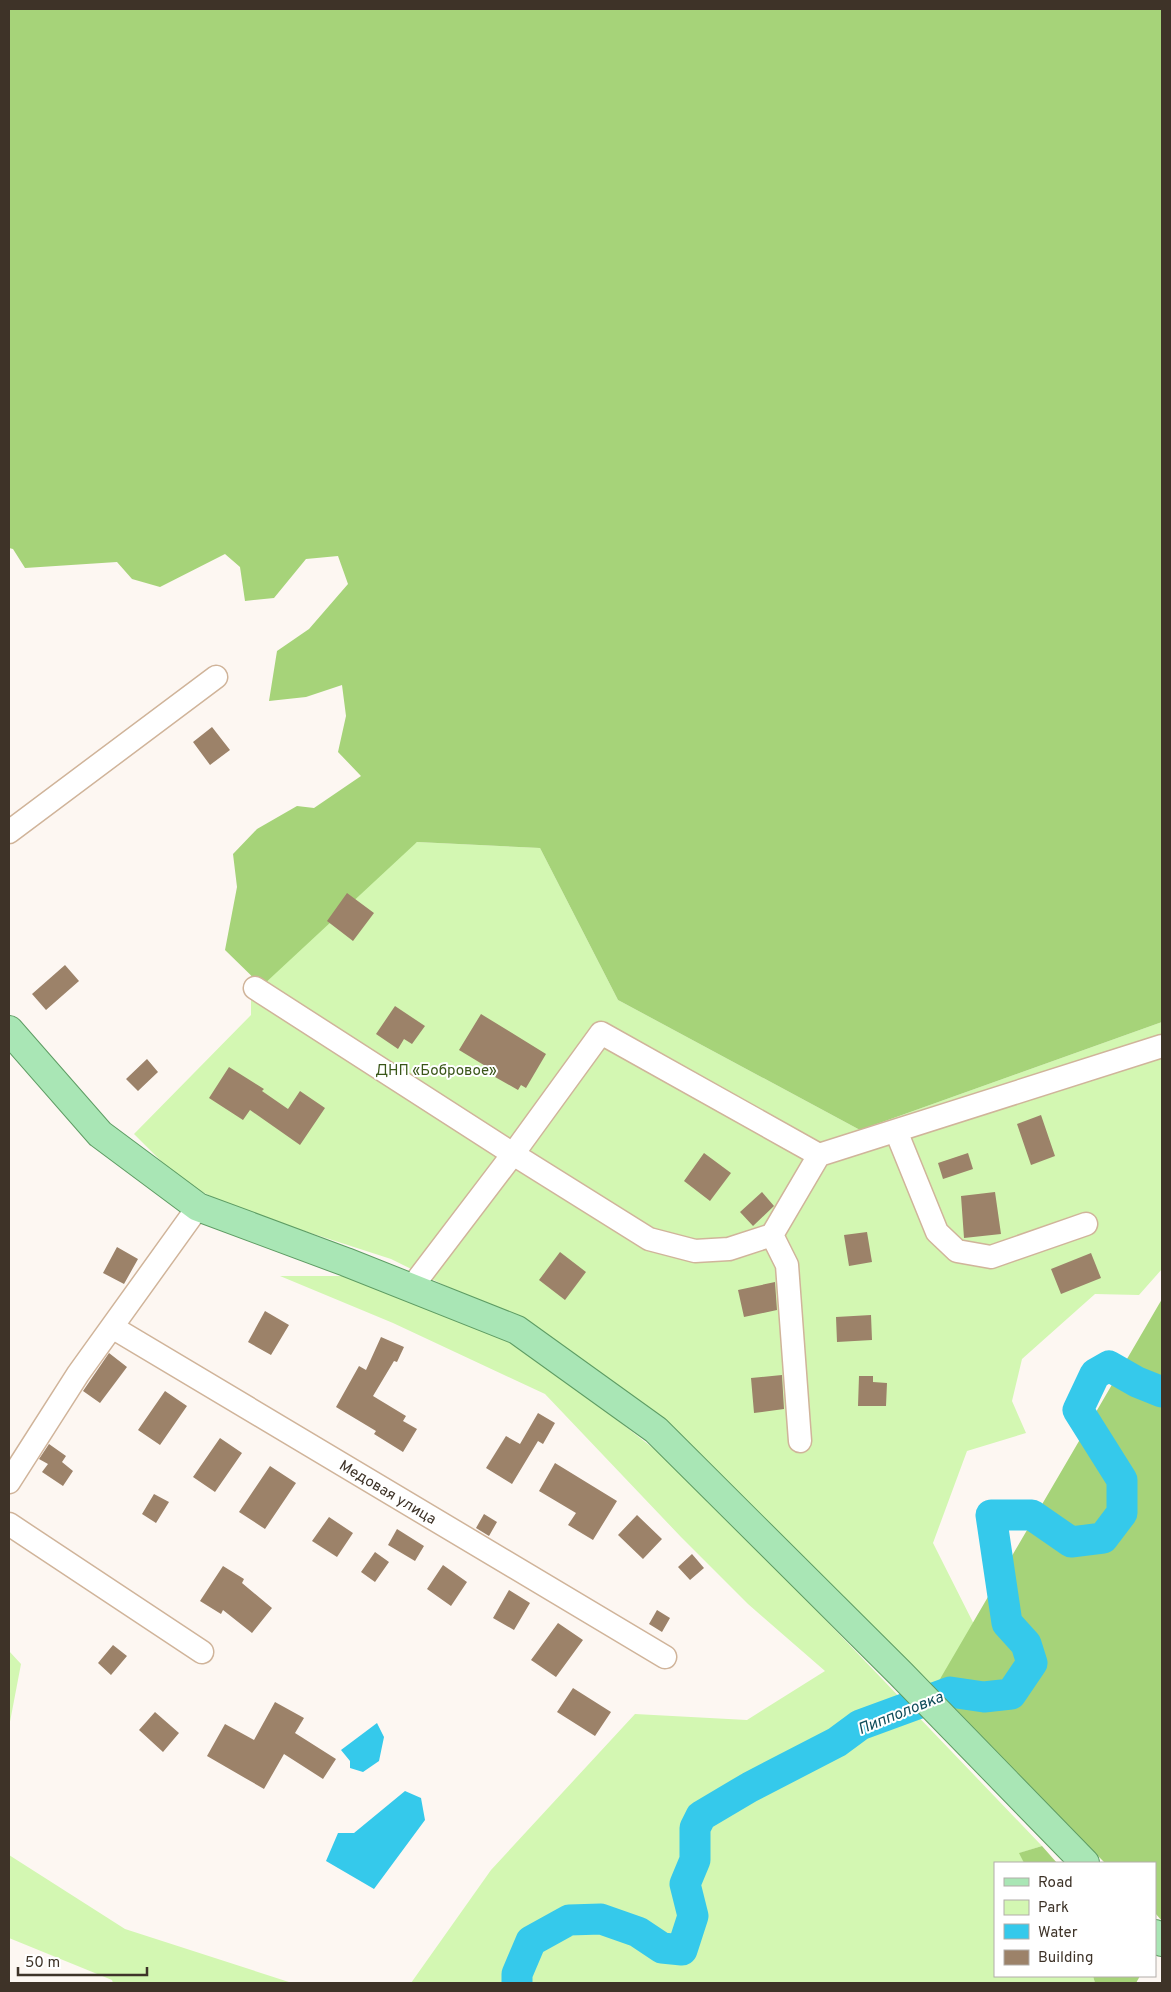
<svg xmlns="http://www.w3.org/2000/svg" width="1171" height="1992" viewBox="0 0 1171 1992" font-family="Overpass,sans-serif">
<style>
.green{fill:#d3f7b2}
.forest{fill:#a6d379}
.water{fill:#35c9eb}
.lines{fill:none;stroke-linecap:round;stroke-linejoin:round}
.river{stroke:#35c9eb;stroke-width:31}
.building{fill:#9c8269}
.minor-casing{stroke:#d0b49a;stroke-width:25}
.major-casing{stroke:#5e9c63;stroke-width:30}
.minor{stroke:#fff;stroke-width:22}
.major{stroke:#a9e6b5;stroke-width:28}
.labels{text-anchor:middle;stroke-width:4;stroke-linejoin:round;paint-order:stroke}
.park-label{font-size:15px;fill:#3a5619;stroke:#fff}
.street-label{font-size:15px;fill:#3e3328;stroke:#fff}
.water-label{font-size:16px;font-style:italic;fill:#0f4c5a;stroke:#fff}
</style>
<rect width="100%" height="100%" fill="#fdf7f2"/>
<!-- green -->
<path class="green" d="M417,842L540,848L618,1000L860,1130L1162,1022V1269L1139,1295L1095,1294L1022,1359L1012,1401L1026,1433L967,1451L933,1543L997,1670L933,1691L523,1324L391,1259L239,1210L182,1182L134,1134L251,1015V957Z
M280,1276H355L515,1340L686,1474L1042,1846L1020,1853L1024,1863H995V1976H1093L1095,1983H411L491,1870L635,1714L747,1720L825,1671L748,1604L681,1537L545,1394L393,1323Z
M9,1651L21,1664L9,1727Z
M9,1855L125,1929L292,1983H113L112,1980L9,1938Z"/>
<!-- forest -->
<path class="forest" d="M9,9H1162V1022L860,1130L618,1000L540,848L417,842L262,986L225,950L237,887L233,854L257,829L297,806L314,808L361,776L338,752L346,716L342,685L306,697L269,701L277,651L309,629L348,584L338,556L306,559L274,598L245,601L240,567L225,554L160,587L132,579L117,562L25,568L13,549L9,548Z
M1162,1299V1921L1155,1913V1863H1105L933,1691Z
M1042,1846L1057,1863H1024L1019,1853Z
M1093,1976H1140L1136,1983H1095Z"/>
<!-- water -->
<path class="water" d="M377,1723L384,1737L379,1761L363,1772L350,1768V1761L341,1750Z
M405,1791L421,1798L425,1820L374,1889L326,1861L338,1833H354Z"/>
<g class="lines">
<!-- river -->
<path class="river" d="M517,1983V1974L531,1941L569,1920L601,1919L638,1932L662,1948L682,1950L693,1916L685,1884L695,1860V1828L701,1816L750,1787L837,1742L860,1725L950,1692L984,1697L1011,1694L1032,1663L1026,1644L1007,1623L991,1515H1032L1071,1542L1103,1538L1122,1513V1480L1078,1410L1095,1374L1109,1366L1137,1382L1162,1392"/>
</g>
<!-- building -->
<path class="building" d="M212,727L230,750L210,765L193,742Z
M347,893L374,913L353,941L327,921Z
M65,965L79,981L46,1010L32,994Z
M395,1006L425,1026L412,1044L404,1039L398,1049L376,1034Z
M481,1014L546,1054L526,1088L521,1085L518,1090L495,1077L497,1073L459,1050Z
M147,1059L158,1072L138,1091L126,1079Z
M229,1067L264,1089L262,1091L288,1109L300,1091L325,1108L300,1145L250,1110L243,1120L209,1098Z
M1041,1115L1055,1156L1031,1165L1017,1124Z
M704,1153L731,1173L710,1201L684,1181Z
M968,1153L973,1169L943,1179L938,1163Z
M762,1192L774,1206L753,1226L740,1212Z
M995,1192L1001,1234L964,1238L961,1196Z
M867,1232L872,1262L849,1266L844,1235Z
M117,1247L138,1259L124,1284L103,1273Z
M560,1252L586,1272L565,1300L539,1280Z
M1091,1253L1101,1278L1061,1294L1051,1269Z
M775,1282L777,1310L744,1317L738,1290Z
M265,1311L289,1325L271,1355L248,1342Z
M871,1315L872,1340L837,1342L836,1317Z
M381,1337L404,1347L397,1362L394,1361L373,1396L406,1416L403,1421L417,1429L403,1452L374,1434L376,1431L336,1407L359,1366L366,1370Z
M109,1353L127,1367L100,1403L83,1391Z
M782,1375L784,1409L754,1413L751,1378Z
M859,1376H873V1382L887,1383L886,1406H858Z
M165,1391L187,1406L160,1445L138,1430Z
M538,1413L555,1423L543,1444L538,1441L512,1484L486,1468L506,1436L520,1444Z
M220,1438L242,1453L215,1492L193,1477Z
M49,1444L66,1456L62,1462L73,1471L63,1486L42,1472L48,1464L39,1459Z
M555,1463L617,1501L593,1540L568,1525L576,1513L539,1491Z
M270,1466L296,1483L265,1529L239,1512Z
M154,1494L169,1502L156,1523L142,1514Z
M484,1514L497,1522L489,1536L476,1528Z
M637,1515L662,1539L643,1559L618,1535Z
M329,1517L353,1533L337,1557L312,1541Z
M397,1529L424,1546L415,1561L388,1545Z
M375,1552L389,1562L375,1582L361,1572Z
M692,1554L704,1568L690,1580L678,1567Z
M443,1565L467,1582L451,1606L427,1589Z
M223,1566L244,1579L242,1583L272,1608L252,1633L223,1610L221,1614L200,1601Z
M509,1590L530,1603L514,1630L493,1618Z
M657,1610L670,1618L662,1632L649,1624Z
M558,1623L583,1640L556,1677L531,1660Z
M113,1645L127,1656L111,1675L98,1663Z
M573,1688L611,1712L595,1736L557,1712Z
M275,1702L304,1718L295,1733L336,1759L323,1779L284,1754L264,1789L207,1756L225,1724L254,1740Z
M155,1712L179,1733L163,1752L139,1730Z"/>
<g class="lines">
<defs>
<path id="minor" d="M9,832L216,677
M255,988L513,1154L649,1239L695,1251L729,1249L772,1235L819,1155L1162,1046
M896,1131L937,1232L957,1251L991,1257L1086,1224
M772,1235L787,1265L800,1441
M411,1288L513,1154L601,1033L819,1155
M112,1327L665,1657
M9,1482L78,1374L198,1207
M9,1524L202,1652"/>
<path id="major" d="M9,1030L100,1134L198,1207L346,1262L517,1330L656,1430L900,1673L1085,1863
M1155,1934L1162,1942"/>
</defs>
<!-- minor casing -->
<use href="#minor" class="minor-casing"/>
<!-- major casing -->
<use href="#major" class="major-casing"/>
<!-- minor -->
<use href="#minor" class="minor"/>
<!-- major -->
<use href="#major" class="major"/>
</g>
<g class="labels">
<!-- park labels -->
<g class="park-label">
<text x="436" y="1075">ДНП «Бобровое»</text>
</g>
<!-- street labels -->
<g class="street-label">
<text transform="translate(388 1492) rotate(31)" y="5">Медовая улица</text>
</g>
<!-- water labels -->
<g class="water-label">
<text transform="translate(900 1712) rotate(-22)" y="6">Пипполовка</text>
</g>
</g>
<!-- border -->
<rect width="1171" height="1992" fill="none" stroke="#3e3328" stroke-width="20"/>
<!-- legend -->
<rect x="994" y="1862" width="162" height="115" fill="#ffffff" stroke="#b2ada9"/>
<rect x="1004" y="1878" width="25" height="8" fill="#a9e6b5" stroke="#b2ada9"/>
<text x="1038" y="1887" font-size="15" fill="#3e3328">Road</text>
<rect x="1004" y="1900" width="25" height="15" fill="#d3f7b2" stroke="#b2ada9"/>
<text x="1038" y="1912" font-size="15" fill="#3e3328">Park</text>
<rect x="1004" y="1924" width="25" height="15" fill="#35c9eb" stroke="#b2ada9"/>
<text x="1038" y="1937" font-size="15" fill="#3e3328">Water</text>
<rect x="1004" y="1950" width="25" height="15" fill="#9c8269" stroke="#b2ada9"/>
<text x="1038" y="1962" font-size="15" fill="#3e3328">Building</text>
<!-- scale -->
<path d="M18 1967v8h129v-8" fill="none" stroke="#3e3328" stroke-width="2.5"/>
<text x="25" y="1967" font-size="15" fill="#3e3328" stroke="#ffffff" stroke-width="4" paint-order="stroke">50 m</text>
</svg>
